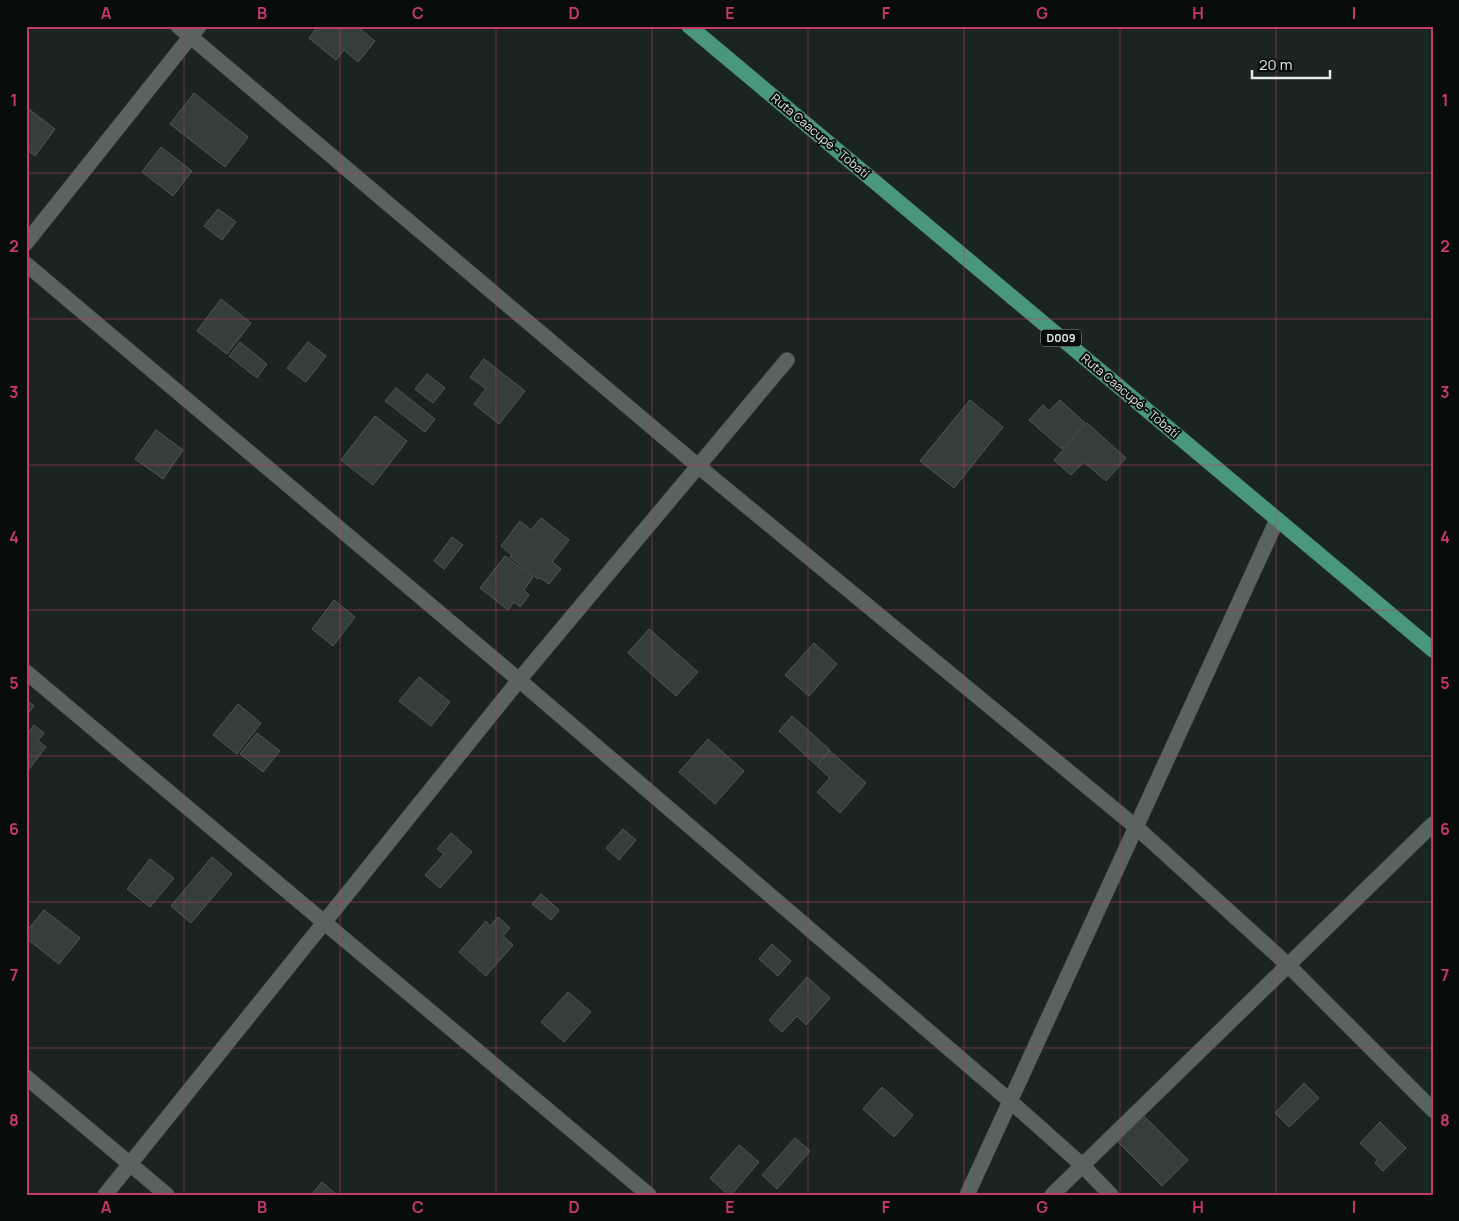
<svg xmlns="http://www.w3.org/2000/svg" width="1459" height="1221" viewBox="0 0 1459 1221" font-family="Manrope,sans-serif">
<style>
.building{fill:#343f3a;stroke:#4e5954}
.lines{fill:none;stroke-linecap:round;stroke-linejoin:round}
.street-casing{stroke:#3b433f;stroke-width:16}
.primary-casing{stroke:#3b433f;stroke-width:16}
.street{stroke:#59645f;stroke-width:15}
.primary{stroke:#49987e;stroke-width:15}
.grid{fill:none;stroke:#c73870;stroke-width:1;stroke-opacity:0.55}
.labels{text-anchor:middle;stroke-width:4;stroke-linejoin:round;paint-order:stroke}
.shield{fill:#080d0b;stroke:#a2a8a5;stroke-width:1}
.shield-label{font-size:11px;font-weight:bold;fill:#e4eae7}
.street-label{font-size:12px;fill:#e4eae7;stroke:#080d0b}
.neatline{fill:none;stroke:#c73870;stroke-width:2}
.grid-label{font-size:16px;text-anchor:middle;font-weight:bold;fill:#c73870}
</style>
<rect width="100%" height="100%" fill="#1b2520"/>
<!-- building -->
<path class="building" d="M318,26H364L361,30L375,41L358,62L344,50L336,60L309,38Z
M194,93L248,137L225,167L170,124Z
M26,107L55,129L35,156L26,149Z
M161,147L192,171L173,196L142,172Z
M218,209L236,222L222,240L204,226Z
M221,299L251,323L227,354L197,331Z
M240,342L267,364L257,378L229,356Z
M308,342L326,356L306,382L287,368Z
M484,359L525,391L499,424L474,404L486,389L470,377Z
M427,374L445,388L433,403L415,389Z
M396,388L435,419L425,432L385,401Z
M970,400L1003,427L954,488L920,461Z
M1060,400L1085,423L1062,449L1029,420L1043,405L1049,411Z
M375,416L407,441L373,485L341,460Z
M1087,423L1126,458L1106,481L1084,462L1071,475L1054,460Z
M156,430L183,450L163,479L135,459Z
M541,518L569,540L552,562L561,569L549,584L540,578L538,579L510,557L512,555L501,546L520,521L531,530Z
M452,537L463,545L444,569L434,561Z
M505,556L533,577L524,590L529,595L520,607L514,602L508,610L480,588Z
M334,600L355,617L333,646L312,629Z
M649,629L698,672L676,696L628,653Z
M814,643L837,664L809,696L785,675Z
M419,677L450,702L431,726L399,701Z
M26,699L34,706L26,716Z
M238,704L261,723L237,754L213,735Z
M792,716L830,750L816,765L779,731Z
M34,725L44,733L38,741L46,747L26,773V732L28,733Z
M257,733L280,751L263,772L240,754Z
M708,739L744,771L715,804L679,772Z
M830,751L866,783L840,813L817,792L830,778L817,766Z
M623,829L636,840L619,860L606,848Z
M451,833L472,852L440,888L425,875L444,854L437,849Z
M212,857L232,874L191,923L171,906Z
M150,859L174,878L150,907L127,889Z
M541,894L559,910L551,920L532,904Z
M44,910L80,938L59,964L26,938V932Z
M498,917L510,928L503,936L513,945L486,976L459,952L486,921L490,926Z
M772,944L791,961L778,976L759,959Z
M807,977L830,998L806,1025L797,1016L782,1032L769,1020Z
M568,992L591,1012L564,1042L541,1022Z
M1304,1083L1319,1098L1289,1127L1275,1113Z
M882,1087L913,1115L894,1137L863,1109Z
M1142,1114L1188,1160L1162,1186L1116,1140Z
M1380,1122L1406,1148L1383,1171L1375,1163L1378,1160L1360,1143Z
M795,1138L810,1151L777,1189L762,1175Z
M739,1145L759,1162L731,1195H728L710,1178Z
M322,1182L336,1194V1195H311Z"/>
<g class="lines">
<defs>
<path id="street" d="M178,26L698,466L1136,827L1288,965L1433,1110
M26,243L199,26
M26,264L519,680L1010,1101L1082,1165L1111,1195
M26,672L649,1195
M26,1077L167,1195
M105,1195L519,680L787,360
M967,1195L1277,520
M1052,1195L1433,824"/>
<path id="primary" d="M689,26L1433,650"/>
</defs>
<!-- street casing -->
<use href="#street" class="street-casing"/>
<!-- primary casing -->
<use href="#primary" class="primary-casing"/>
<!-- street -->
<use href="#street" class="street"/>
<!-- primary -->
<use href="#primary" class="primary"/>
</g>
<!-- grid -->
<path class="grid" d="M184,26V1195M340,26V1195M496,26V1195M652,26V1195M808,26V1195M964,26V1195M1120,26V1195M1276,26V1195M26,173H1433M26,319H1433M26,465H1433M26,610H1433M26,756H1433M26,902H1433M26,1048H1433"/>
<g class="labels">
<!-- shield labels -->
<rect class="shield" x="1041" y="329.5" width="40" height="17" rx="4"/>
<g class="shield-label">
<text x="1061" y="342">D009</text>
</g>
<!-- street labels -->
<g class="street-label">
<text transform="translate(820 136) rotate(40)" y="4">Ruta Caacupé - Tobatí</text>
<text transform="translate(1130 396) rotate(40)" y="4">Ruta Caacupé - Tobatí</text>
</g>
</g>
<!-- border -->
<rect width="1459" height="1221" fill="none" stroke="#080d0b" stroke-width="55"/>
<!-- scale -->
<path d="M1252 70v8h78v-8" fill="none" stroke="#e4eae7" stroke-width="2.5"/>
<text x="1259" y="70" font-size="15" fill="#e4eae7" stroke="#080d0b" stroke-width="4" paint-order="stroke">20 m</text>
<rect x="28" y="28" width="1404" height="1166" class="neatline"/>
<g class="grid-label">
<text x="106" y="19">A</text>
<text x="262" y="19">B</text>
<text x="418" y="19">C</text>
<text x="574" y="19">D</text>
<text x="730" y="19">E</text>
<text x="886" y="19">F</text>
<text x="1042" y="19">G</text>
<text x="1198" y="19">H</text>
<text x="1354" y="19">I</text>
<text x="14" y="106">1</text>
<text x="1445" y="106">1</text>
<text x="14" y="252">2</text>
<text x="1445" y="252">2</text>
<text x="14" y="398">3</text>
<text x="1445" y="398">3</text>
<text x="14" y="543">4</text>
<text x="1445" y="543">4</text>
<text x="14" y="689">5</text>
<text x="1445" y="689">5</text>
<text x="14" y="835">6</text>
<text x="1445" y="835">6</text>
<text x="14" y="981">7</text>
<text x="1445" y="981">7</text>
<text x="14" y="1126">8</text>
<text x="1445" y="1126">8</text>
<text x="106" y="1213">A</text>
<text x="262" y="1213">B</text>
<text x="418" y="1213">C</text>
<text x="574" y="1213">D</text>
<text x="730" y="1213">E</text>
<text x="886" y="1213">F</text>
<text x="1042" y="1213">G</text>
<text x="1198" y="1213">H</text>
<text x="1354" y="1213">I</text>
</g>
</svg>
